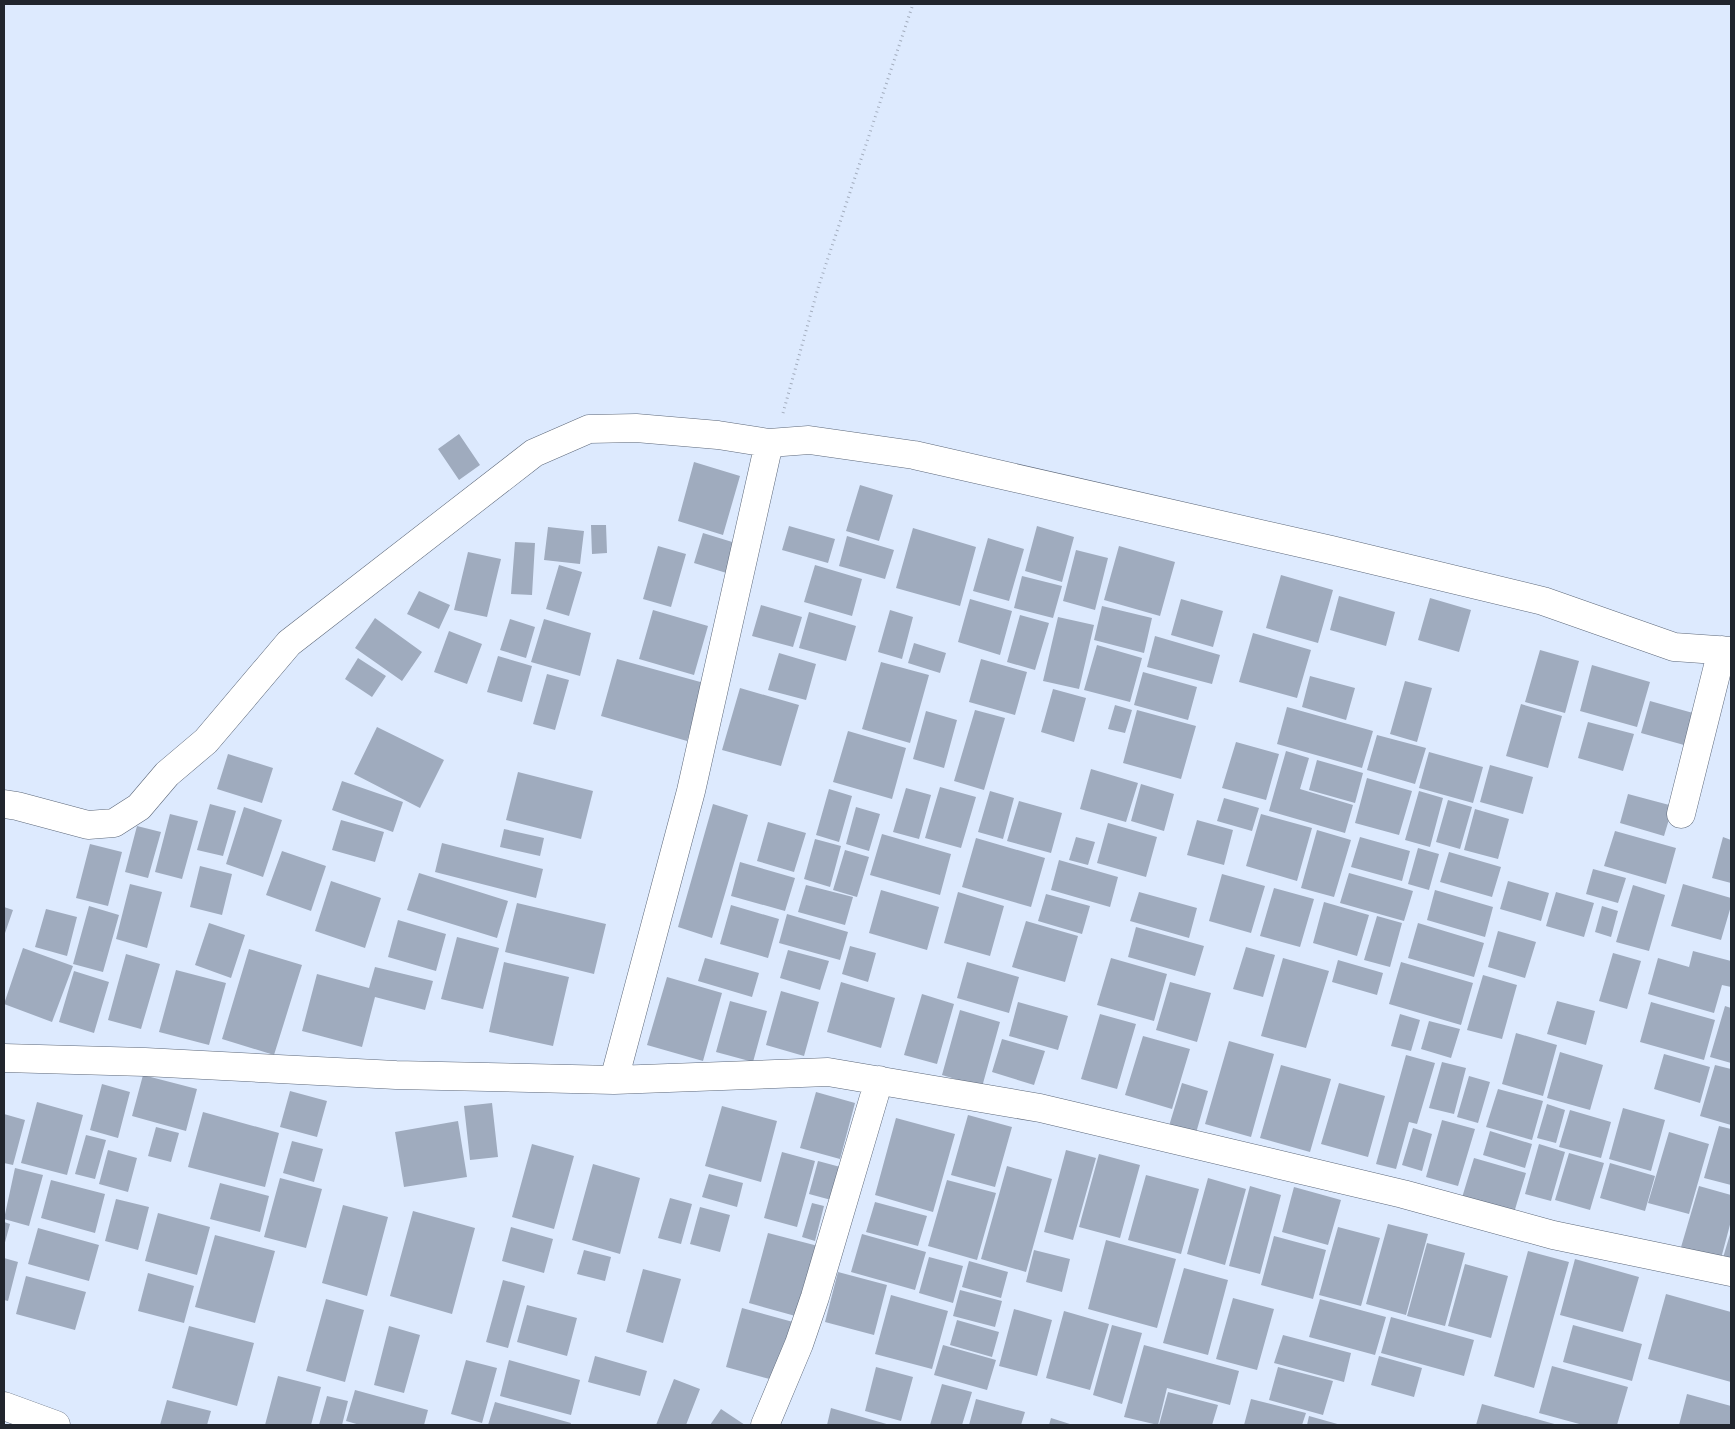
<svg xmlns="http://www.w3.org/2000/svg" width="1735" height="1429" viewBox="0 0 1735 1429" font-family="Roboto,sans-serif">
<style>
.building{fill:#9fabbe}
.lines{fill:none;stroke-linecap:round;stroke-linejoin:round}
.street-casing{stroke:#5d687a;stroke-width:29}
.path{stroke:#a3adbe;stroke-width:3;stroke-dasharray:1 4;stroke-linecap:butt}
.street{stroke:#fff;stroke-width:28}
</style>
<rect width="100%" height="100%" fill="#ddeafe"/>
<!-- building -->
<path class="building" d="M459,434L480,465L459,480L438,449Z
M694,462L740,476L723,535L678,521Z
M860,485L893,495L879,541L846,531Z
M591,525H606L607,553L592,554Z
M789,526L835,539L828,563L782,550Z
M1037,526L1074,537L1062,582L1025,571Z
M548,527L584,531L580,564L544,560Z
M913,528L976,547L960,606L896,588Z
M703,533L742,545L733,575L694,563Z
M847,536L894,550L885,579L839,566Z
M988,538L1024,549L1009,601L973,591Z
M515,542L535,543L532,595L511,594Z
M658,546L686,554L671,607L643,599Z
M1119,546L1175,562L1160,616L1104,600Z
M1076,550L1108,558L1095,610L1063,601Z
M468,552L501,559L487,617L454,610Z
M559,565L582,572L569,616L546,609Z
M815,565L862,579L852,616L804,602Z
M1281,575L1333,590L1318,643L1266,628Z
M1022,576L1062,586L1053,618L1014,608Z
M419,591L450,605L439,629L407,614Z
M1339,596L1395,612L1386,646L1330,630Z
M1430,598L1471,610L1459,652L1418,640Z
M970,599L1012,611L1000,655L958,642Z
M1181,599L1223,611L1213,647L1171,635Z
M761,605L802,617L793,647L752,636Z
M1102,606L1152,618L1144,653L1094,640Z
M653,610L708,626L694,675L639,659Z
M890,610L913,617L902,659L878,652Z
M809,612L856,626L846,661L799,648Z
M1020,615L1049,623L1035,670L1007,662Z
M1058,617L1094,625L1079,689L1043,681Z
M375,618L422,652L402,681L355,648Z
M510,619L535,627L526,658L500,650Z
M544,619L591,633L580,676L531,662Z
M449,631L482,644L467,684L434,672Z
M1253,633L1311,650L1297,698L1239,682Z
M1155,636L1220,655L1212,684L1147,667Z
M914,643L946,653L940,673L908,663Z
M1097,645L1142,658L1130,702L1084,690Z
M1540,650L1579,661L1565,713L1525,702Z
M779,653L816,664L806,700L768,690Z
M498,656L532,666L522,702L487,692Z
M358,658L386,676L372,697L345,679Z
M617,659L704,683L687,741L601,716Z
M981,659L1027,672L1015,715L969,702Z
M881,662L929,675L910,743L862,729Z
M1592,665L1650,682L1637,727L1580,711Z
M1143,672L1197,687L1188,720L1134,705Z
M547,674L569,680L555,730L533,724Z
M1310,676L1355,688L1346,720L1302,707Z
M1405,681L1432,688L1417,742L1390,734Z
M740,688L799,705L781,766L722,750Z
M1053,689L1086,698L1074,742L1041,732Z
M1650,701L1693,713L1684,745L1641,733Z
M1521,704L1562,716L1548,768L1506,756Z
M1115,705L1132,710L1125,733L1108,729Z
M1287,707L1373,731L1362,768L1277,744Z
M975,710L1005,718L984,790L954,781Z
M1137,710L1196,726L1181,779L1123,763Z
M926,711L957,720L944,768L913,759Z
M1588,722L1634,734L1623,771L1578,758Z
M377,727L444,760L420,808L354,774Z
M848,731L906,748L892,799L833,782Z
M1377,735L1426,748L1415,784L1367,770Z
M1236,742L1279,754L1266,800L1222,788Z
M1286,751L1309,758L1300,789L1353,805L1345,833L1269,811Z
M1429,752L1483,767L1473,803L1419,788Z
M228,754L273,768L262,803L217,789Z
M1317,760L1363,773L1355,803L1309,790Z
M1490,765L1533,777L1523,814L1480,802Z
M1091,769L1138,783L1126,822L1080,809Z
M518,772L593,791L581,839L506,820Z
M1367,778L1412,791L1399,835L1355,823Z
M342,781L403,802L393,832L332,810Z
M1141,784L1174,794L1164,831L1131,821Z
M940,787L976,797L961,848L925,838Z
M906,788L931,795L919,839L893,832Z
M829,789L852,796L839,842L816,835Z
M990,791L1014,798L1003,839L978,832Z
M1419,791L1443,798L1430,847L1405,840Z
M1628,794L1673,806L1664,836L1620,823Z
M1224,798L1259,808L1252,831L1217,821Z
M1448,800L1472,807L1460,849L1436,842Z
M1019,801L1062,813L1051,853L1007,841Z
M210,804L236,811L223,856L197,850Z
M713,804L748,815L712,938L678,927Z
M244,807L282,820L263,877L226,864Z
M856,807L880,814L869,851L846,844Z
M1475,809L1509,819L1498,859L1464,850Z
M170,814L198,821L182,879L155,872Z
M1261,814L1312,828L1297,881L1246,866Z
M341,820L384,832L375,862L332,850Z
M1197,820L1233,830L1224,865L1187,855Z
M768,822L806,833L794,872L757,861Z
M1108,823L1157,837L1146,877L1097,863Z
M137,826L161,832L148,878L125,872Z
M504,829L544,838L540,856L500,847Z
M1317,830L1351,840L1334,897L1301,888Z
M1615,831L1676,848L1666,884L1604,866Z
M882,834L951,854L940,895L870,875Z
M1076,837L1095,842L1088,865L1069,860Z
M1360,837L1410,851L1402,881L1351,867Z
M1723,837L1731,840V883L1712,878Z
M976,838L1045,858L1031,907L962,887Z
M815,839L841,846L830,887L804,879Z
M442,843L543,869L536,898L435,872Z
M90,844L122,852L108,906L76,898Z
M1418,848L1439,854L1429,890L1408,884Z
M845,850L869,857L857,897L833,890Z
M282,851L326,866L311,911L266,895Z
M1449,852L1501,867L1492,897L1440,882Z
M1059,860L1118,877L1110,907L1051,890Z
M740,862L795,878L785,911L731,896Z
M200,866L232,874L222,915L190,907Z
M1593,869L1626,878L1618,903L1586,894Z
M419,873L508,901L497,938L407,910Z
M1349,873L1413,891L1404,921L1340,903Z
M1222,874L1265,886L1251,933L1209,921Z
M331,881L381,898L365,948L315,931Z
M1508,881L1549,893L1541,921L1500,909Z
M130,884L162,892L147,948L116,939Z
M1683,884L1731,898V906L1721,940L1671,926Z
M806,885L853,897L845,925L798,912Z
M1633,885L1665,895L1649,951L1616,942Z
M1274,888L1314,899L1300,947L1260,936Z
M881,890L939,907L927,950L869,933Z
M1435,890L1493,907L1485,937L1427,920Z
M958,892L1004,906L990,956L944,943Z
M1139,892L1197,908L1189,938L1130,921Z
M1556,892L1594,903L1584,937L1546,926Z
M1046,894L1090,906L1082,934L1038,921Z
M1324,902L1369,915L1357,956L1313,943Z
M517,903L606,924L594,974L505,952Z
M731,905L779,919L768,958L720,944Z
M89,906L119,915L103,972L73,964Z
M1602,906L1618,911L1611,937L1595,932Z
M4,907L13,910L4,936Z
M46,909L77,917L67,956L35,947Z
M787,914L848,932L840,960L779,943Z
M1377,916L1402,923L1390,967L1364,960Z
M398,920L446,934L436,971L388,957Z
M1026,921L1078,936L1065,982L1012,967Z
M209,923L245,935L231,978L195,965Z
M1418,923L1484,943L1474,977L1408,958Z
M1136,927L1204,946L1195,976L1128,957Z
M1498,931L1536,942L1525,978L1488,967Z
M457,937L499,948L483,1009L441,999Z
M850,946L876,953L868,982L842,974Z
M1246,947L1275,955L1263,997L1233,989Z
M23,948L73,966L52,1022L4,1004Z
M249,949L302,965L274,1055L222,1039Z
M788,950L829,961L820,990L780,978Z
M1693,951L1731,961V987L1722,985L1714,1013L1648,994L1658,958L1689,967Z
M1613,953L1641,961L1627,1009L1599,1001Z
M126,954L160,964L141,1029L108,1020Z
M705,958L759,973L752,997L698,981Z
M1111,958L1167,974L1154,1021L1097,1005Z
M1283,958L1329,971L1306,1048L1261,1036Z
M1338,960L1383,973L1377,995L1332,982Z
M504,962L569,977L553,1046L489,1032Z
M967,962L1019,977L1009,1013L957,998Z
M1401,962L1473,983L1461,1025L1389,1004Z
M375,967L433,981L425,1010L375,997L362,1047L302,1031L317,974L369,988Z
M176,970L226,983L209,1045L159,1032Z
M74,971L109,982L94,1033L59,1022Z
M1483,975L1517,985L1502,1039L1467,1030Z
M667,977L722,993L703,1061L647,1045Z
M841,982L895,998L881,1048L827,1032Z
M1170,982L1211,993L1197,1042L1156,1030Z
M781,991L819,1002L804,1056L766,1045Z
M922,994L954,1004L937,1064L904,1055Z
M730,1001L767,1011L753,1062L716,1052Z
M1557,1001L1595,1011L1586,1045L1547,1034Z
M1018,1002L1068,1016L1058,1050L1009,1036Z
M1651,1002L1715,1020L1704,1060L1640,1042Z
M1725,1006L1731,1008V1063L1710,1057Z
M960,1010L1000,1022L982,1087L942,1075Z
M1100,1014L1136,1024L1117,1089L1081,1079Z
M1400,1014L1420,1020L1411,1051L1391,1046Z
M1429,1021L1460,1029L1451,1058L1421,1049Z
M1516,1033L1557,1045L1543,1096L1502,1084Z
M1143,1036L1190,1049L1172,1109L1125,1095Z
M1002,1039L1045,1051L1034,1085L992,1072Z
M1229,1041L1274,1054L1251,1137L1205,1124Z
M1560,1052L1603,1065L1590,1110L1547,1098Z
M1664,1054L1710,1067L1700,1103L1654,1089Z
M1406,1055L1435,1063L1417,1124L1409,1122L1396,1169L1376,1164Z
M1442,1062L1466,1068L1454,1114L1429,1108Z
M1281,1065L1331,1079L1310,1152L1260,1138Z
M1715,1065L1731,1069V1125L1700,1116Z
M143,1075L197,1089L186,1131L132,1116Z
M1469,1076L1490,1082L1478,1123L1457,1117Z
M1182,1083L1208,1091L1196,1133L1169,1126Z
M1339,1083L1385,1096L1368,1157L1321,1144Z
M102,1084L130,1092L118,1138L90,1130Z
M1498,1089L1543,1101L1532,1140L1486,1127Z
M290,1091L327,1101L317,1137L280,1127Z
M816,1092L855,1103L840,1159L800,1148Z
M37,1102L83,1115L67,1175L21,1163Z
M492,1103L498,1157L470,1160L464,1106Z
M1547,1104L1565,1110L1556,1143L1537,1138Z
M722,1106L777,1121L761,1182L705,1166Z
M1623,1108L1665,1120L1651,1171L1609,1159Z
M1570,1110L1611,1122L1601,1158L1559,1147Z
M203,1112L279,1133L265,1187L188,1167Z
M4,1114L25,1120L13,1165L4,1163Z
M968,1115L1012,1127L995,1187L951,1175Z
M896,1118L955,1134L933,1212L875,1195Z
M1442,1120L1475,1129L1458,1186L1426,1177Z
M458,1121L467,1177L404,1187L395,1132Z
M1719,1126L1731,1129V1185L1704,1178Z
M156,1127L179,1133L171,1162L148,1156Z
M1413,1128L1432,1134L1422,1171L1402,1165Z
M1490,1131L1532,1144L1525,1168L1483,1155Z
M1669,1132L1709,1144L1689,1214L1648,1203Z
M86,1135L106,1140L95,1179L75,1174Z
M292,1141L323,1149L314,1182L283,1173Z
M532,1144L574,1156L554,1229L512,1217Z
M1539,1144L1565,1152L1551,1201L1525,1194Z
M108,1150L137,1158L128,1192L99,1184Z
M1066,1150L1096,1158L1073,1240L1044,1232Z
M782,1152L815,1161L797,1227L764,1218Z
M1569,1153L1604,1163L1590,1210L1555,1200Z
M1099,1154L1140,1165L1120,1238L1079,1227Z
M1474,1158L1526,1173L1513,1216L1461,1201Z
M818,1161L844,1168L835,1201L809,1194Z
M1610,1163L1655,1176L1645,1211L1600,1198Z
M593,1164L640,1178L620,1254L572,1240Z
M1007,1166L1052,1179L1026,1272L981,1259Z
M15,1168L43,1175L29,1226L4,1219Z
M709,1174L743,1183L737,1207L702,1197Z
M1146,1175L1199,1189L1181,1254L1128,1240Z
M280,1178L322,1189L306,1248L264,1237Z
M1208,1178L1246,1189L1225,1265L1187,1254Z
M51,1180L105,1194L95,1233L41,1218Z
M947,1180L996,1193L977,1260L928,1246Z
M220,1183L269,1196L260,1232L210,1219Z
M1250,1186L1281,1195L1260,1274L1229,1266Z
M1699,1186L1731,1195V1221L1719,1266L1679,1254Z
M1294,1187L1341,1200L1328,1245L1282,1232Z
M670,1198L692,1204L681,1244L658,1238Z
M116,1199L149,1207L138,1250L105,1241Z
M875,1202L927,1216L918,1246L866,1232Z
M812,1203L824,1206L815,1241L802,1237Z
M343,1205L388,1217L367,1296L322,1283Z
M700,1207L730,1215L720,1252L690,1244Z
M413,1211L475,1228L452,1314L390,1296Z
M158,1213L210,1227L197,1275L145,1261Z
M4,1222L10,1224L4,1246Z
M1388,1224L1428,1234L1406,1315L1366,1304Z
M511,1227L553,1239L544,1273L502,1261Z
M1338,1227L1380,1238L1361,1306L1319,1295Z
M38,1228L99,1245L89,1281L28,1264Z
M1731,1231V1263L1722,1261Z
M768,1233L818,1246L799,1317L749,1303Z
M862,1234L926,1252L915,1290L851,1272Z
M215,1235L275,1251L255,1323L195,1307Z
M1274,1236L1326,1250L1313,1299L1261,1285Z
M1106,1240L1176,1259L1157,1328L1088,1309Z
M1427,1243L1465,1253L1445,1326L1407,1316Z
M584,1250L611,1257L605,1281L577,1274Z
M1034,1250L1070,1259L1062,1292L1026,1282Z
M1528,1251L1569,1262L1534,1388L1494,1376Z
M929,1257L963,1266L953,1303L919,1293Z
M4,1258L18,1262L8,1301L4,1300Z
M1575,1259L1639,1277L1623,1332L1560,1315Z
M969,1261L1008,1272L1001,1298L962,1287Z
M1465,1264L1508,1276L1491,1338L1448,1326Z
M1184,1268L1228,1280L1208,1355L1163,1343Z
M643,1269L681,1279L663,1343L626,1332Z
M838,1272L887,1285L874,1335L825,1322Z
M148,1273L194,1286L184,1323L138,1311Z
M26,1276L86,1292L75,1330L16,1314Z
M503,1280L525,1286L508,1348L486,1342Z
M960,1290L1002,1301L995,1327L953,1316Z
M1666,1294L1731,1312V1382L1648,1359Z
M891,1295L948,1311L932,1369L875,1354Z
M1233,1298L1274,1309L1257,1370L1216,1359Z
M326,1299L364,1310L345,1382L306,1371Z
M1320,1299L1386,1317L1375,1355L1309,1337Z
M527,1305L577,1318L567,1356L517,1342Z
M742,1308L793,1322L777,1381L726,1367Z
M1014,1309L1052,1320L1037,1376L999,1366Z
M1064,1311L1109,1324L1090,1390L1046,1378Z
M1391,1317L1474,1340L1464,1376L1381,1353Z
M957,1320L999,1332L992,1357L950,1345Z
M1112,1325L1142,1333L1122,1404L1093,1395Z
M1573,1325L1642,1344L1632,1381L1563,1362Z
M189,1326L254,1343L237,1406L172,1388Z
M389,1326L420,1335L404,1393L374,1385Z
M1283,1335L1351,1353L1344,1382L1274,1363Z
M943,1345L996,1360L987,1390L934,1375Z
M1144,1345L1239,1371L1230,1405L1167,1388L1158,1425L1124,1417Z
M595,1356L647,1371L640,1396L588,1382Z
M1379,1356L1422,1368L1414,1397L1371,1385Z
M466,1360L497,1368L482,1423L451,1414Z
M509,1360L580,1380L571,1415L500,1396Z
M1552,1366L1628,1387L1617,1425H1583L1539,1413Z
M876,1367L913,1377L901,1421L865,1411Z
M1278,1367L1333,1381L1323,1415L1269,1400Z
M278,1376L321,1387L311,1425H265Z
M674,1379L700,1389L686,1425H656Z
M942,1384L972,1392L962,1425H930Z
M355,1390L428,1410L424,1425H360L346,1421Z
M1168,1392L1218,1405L1212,1425H1159Z
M1687,1394L1731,1406V1425H1679Z
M327,1396L348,1401L342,1425H319Z
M976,1399L1025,1412L1021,1425H969Z
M1251,1399L1306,1413L1302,1425H1244Z
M167,1400L211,1411L207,1425H160Z
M495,1402L571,1423L570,1425H488Z
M1482,1404L1558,1425H1476Z
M831,1408L890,1425H827Z
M721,1409L745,1425H710Z
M1309,1416L1341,1425H1307Z
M1051,1418L1073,1425H1049Z"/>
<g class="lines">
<defs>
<path id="street" d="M4,804L17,806L88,825L114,823L139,807L167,774L206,741L289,643L534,453L589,429L636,428L718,435L769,443L809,440L914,455L1331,550L1543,601L1674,647L1731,651
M1681,814L1722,650
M4,1058L145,1062L396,1075L614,1080L828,1072L1040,1108L1403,1194L1553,1235L1731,1272
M614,1080L691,791L769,443
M4,1406L56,1425
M765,1425L799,1344L815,1297L879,1080"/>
</defs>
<!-- street casing -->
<use href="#street" class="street-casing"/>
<!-- path -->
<path class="path" d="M783,413L818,288L913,4"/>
<!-- street -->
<use href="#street" class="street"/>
</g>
<!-- border -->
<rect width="1735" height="1429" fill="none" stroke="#21252d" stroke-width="10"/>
</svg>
